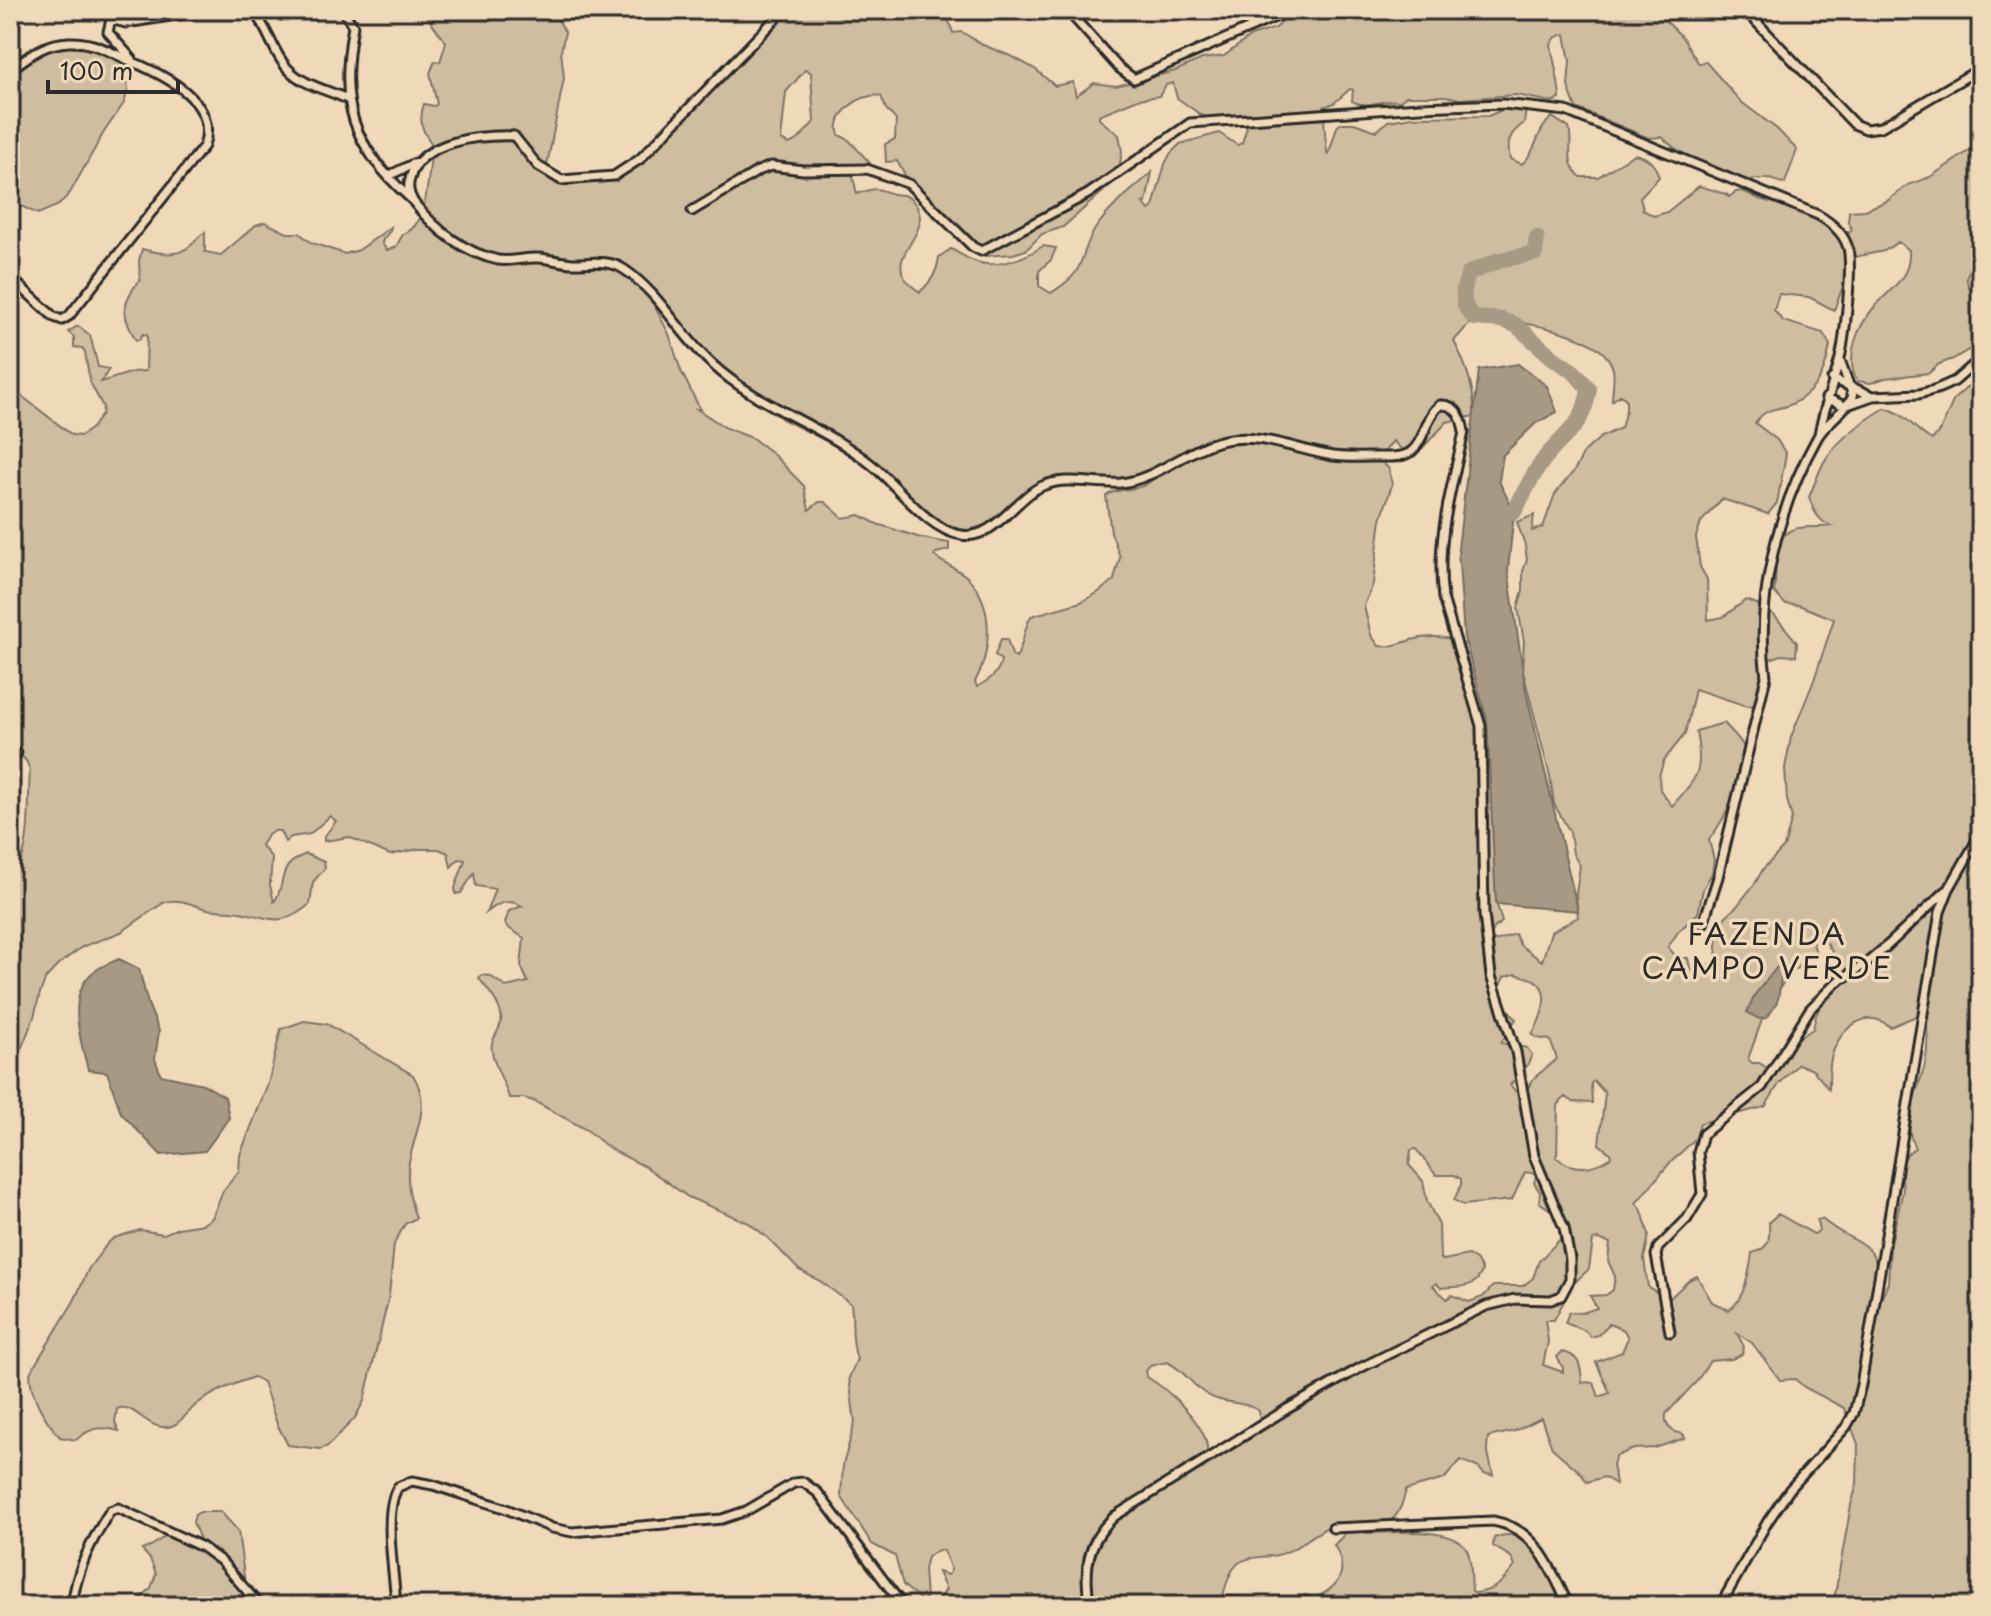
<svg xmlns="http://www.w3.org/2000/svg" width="1991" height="1616" viewBox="0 0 1991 1616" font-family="'Playpen Sans',sans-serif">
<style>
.green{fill:#cfbda0;stroke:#7d7466;stroke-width:2;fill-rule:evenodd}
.water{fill:#a79984;stroke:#756d60;stroke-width:2}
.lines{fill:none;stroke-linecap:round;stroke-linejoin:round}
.river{stroke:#a79984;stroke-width:16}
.minor-casing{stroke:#2b2b2b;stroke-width:13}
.minor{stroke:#efd9b8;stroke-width:7}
.labels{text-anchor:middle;stroke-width:7;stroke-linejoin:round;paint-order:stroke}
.neighbourhood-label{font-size:30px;letter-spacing:2px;fill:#2b2b2b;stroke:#efd9b8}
</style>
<rect width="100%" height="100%" fill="#efd9b8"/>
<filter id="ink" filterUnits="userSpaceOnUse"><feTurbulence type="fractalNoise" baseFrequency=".0125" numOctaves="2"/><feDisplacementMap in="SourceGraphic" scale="16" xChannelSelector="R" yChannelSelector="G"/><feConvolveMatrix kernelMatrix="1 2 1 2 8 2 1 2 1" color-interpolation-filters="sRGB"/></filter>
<g filter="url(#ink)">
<!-- green -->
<path class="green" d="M427,10H520V15L523,18L539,10H553L565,32L561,51L564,78L546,170L552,179C597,200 654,142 684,115C698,102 713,91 726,78C748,56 766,31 789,10H938L940,16L949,21L953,33L962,32L983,45L1013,57L1035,69L1055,86L1073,82L1076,96L1094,83L1116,86L1175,71L1202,59L1224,56L1251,36L1276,28L1293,10H1655L1682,37L1699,64L1705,61L1740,101L1777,129L1797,150L1785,183C1777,183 1774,179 1767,179C1758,178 1749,181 1741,180C1721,178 1675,151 1662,137L1649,138L1576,108L1568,86L1570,61L1565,34L1556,37L1551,44C1553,59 1560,86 1560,99L1552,102L1516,95L1460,99L1445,96H1406L1400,101C1383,98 1369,110 1352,101L1353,90L1350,89L1334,103L1324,107C1324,123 1325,141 1328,156L1337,127L1341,123H1354L1377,131L1388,121L1412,117L1488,116L1509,107L1526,110L1524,123C1510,133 1506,141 1510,159L1522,164C1538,150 1535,132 1552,117L1569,128C1574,147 1563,162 1581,177H1598L1634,154C1649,157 1655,164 1659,177L1640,197L1643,210L1654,216L1667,212L1699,186L1727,194L1729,197L1736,192L1743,191L1759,199L1808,212L1849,233L1852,230L1848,222L1849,211L1865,210L1887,201L1908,185L1930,177L1981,143V257C1955,280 1971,285 1980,310C1983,319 1982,335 1980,343L1953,359L1939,364L1929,373L1885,378L1871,383L1857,381C1844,357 1858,326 1875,306C1891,288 1911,278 1909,250L1898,242L1884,251L1854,257L1834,310L1809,297L1779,294L1774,310L1783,321L1823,333L1830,345C1826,370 1818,390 1794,403C1777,412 1769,404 1755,423L1777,440L1786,454L1777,503L1768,514L1722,499L1701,522L1696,537L1700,567L1707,579L1708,620L1723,617L1746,600L1762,606L1775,616L1797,642L1796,656L1781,655L1768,660L1766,689L1762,704L1747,706L1695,689L1685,734L1664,760L1659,776L1660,790L1672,806C1699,775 1703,773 1696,731L1724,723C1730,730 1741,739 1744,748C1753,768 1722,823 1709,840L1714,860L1712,873L1703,889L1698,913L1678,932L1668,947L1677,958H1688L1690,968L1696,971L1716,961L1718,930L1725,917L1737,906L1756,882L1763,869L1784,847L1792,818L1787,800L1785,768L1791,737L1814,680L1834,619L1799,605L1785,604L1774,592C1778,571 1770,531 1799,528C1810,526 1820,528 1831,526C1818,521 1813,510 1809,497C1814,486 1818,473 1824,462C1836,440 1864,421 1885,408C1905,412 1914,430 1932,440L1941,429L1954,399L1981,375V1606H1833L1851,1505L1857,1484L1858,1444L1844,1408L1804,1387L1795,1379L1780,1380L1752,1343L1737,1333L1744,1347L1742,1354L1732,1359L1710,1361L1697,1381L1666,1414C1664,1427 1672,1432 1683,1434L1685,1438L1655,1448L1634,1449L1616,1456L1613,1464L1616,1484L1604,1477L1587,1482L1581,1473L1552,1448L1541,1418L1515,1431L1488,1437L1487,1448L1493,1475L1484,1474L1479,1468L1461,1460L1444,1479L1406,1490C1397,1526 1391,1521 1357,1529L1367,1533C1390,1533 1458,1525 1468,1552C1472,1563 1471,1579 1472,1591L1475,1593C1495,1591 1503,1582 1515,1566L1511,1557L1493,1546L1494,1538C1538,1521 1550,1575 1565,1606H1297L1299,1598L1305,1595L1315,1598C1341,1586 1349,1570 1334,1545L1344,1535L1338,1523C1316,1529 1298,1551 1277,1555C1264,1558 1252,1555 1240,1562C1230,1569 1227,1583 1223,1595L1269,1602L1271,1606H937L938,1599L946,1590L938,1572L948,1575L951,1570L944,1551L938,1550L927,1557L924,1569L926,1598L922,1601L903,1585L895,1556L872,1544L841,1496L843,1465L855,1422L849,1378L857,1359C850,1340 854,1323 851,1304L820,1281L799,1270L768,1238L749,1223L688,1197L646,1167L610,1149L587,1130L534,1101L523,1098H509C505,1083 493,1064 492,1051C490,1041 496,1036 499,1028C508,1011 489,992 479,978L481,975L490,976L506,987L528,982L521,966L524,938L507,927L505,923L509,911L522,906C508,898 498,903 486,913L495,889L476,886L474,873L461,893L456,894L455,888L465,860L459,859L451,867L448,853L439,849H418L390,855L349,837L324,841V837L336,821L330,816L310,834L291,837L285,842L280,831C270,829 266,838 261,845L272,858L270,885L274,902C288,883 274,867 306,854L324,862L325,868L313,882L310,904C284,926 275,920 245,913C233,910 219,911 207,909C192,905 179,897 163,903L121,932L82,947L59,964L46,978L40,993L34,1017L18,1057L10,1065V874C34,860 27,798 30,772L27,762L13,746L10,755V387L72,435L81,436L92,428L102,414L103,407L90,382L85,352L82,348L74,347V337L68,332L78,326L90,335L98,367L109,369L101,382L133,372L146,371L147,335L143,334L139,340H136C121,315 121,302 140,280L139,261L142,249C159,253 176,258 190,246C196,241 198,236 205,232V252L221,255L256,225L265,222L287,233H299L312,243L345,254L359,250L391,227L390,231L383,239L382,244L387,250L396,247L403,234C428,226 427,181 431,158L436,150C424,134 417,124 424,104L434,106L437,104L430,73L435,61L440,62L446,42L427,17ZM806,69L811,73L814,122L798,140L789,144L781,140L786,92ZM1173,83L1177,98L1204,117L1241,123L1247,127L1242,143L1237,145L1219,133L1180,144L1170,154L1165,164L1153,207L1149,210L1143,203H1146L1152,172C1133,190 1113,204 1097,226C1086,241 1084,259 1076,272C1070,281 1060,287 1051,293L1039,286V271L1051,260L1056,248L1043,246C1025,258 995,270 974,261C966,258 959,253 951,249L939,257C937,272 932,281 920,292C873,261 931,240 918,209C916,204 911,198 906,196C902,194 897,195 893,194C875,188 876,187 857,194L852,173L867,169L870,163L849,140L839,135C831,114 861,92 881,96L886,109L896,120L895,139L885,144L886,162L897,161L910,184L914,182L973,250L985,256L1013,254L1026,250L1042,234L1063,227L1108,187L1120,164L1122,151L1119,135L1099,119V115L1138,99L1159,96L1166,85ZM656,299L718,368L782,419L862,459L926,517L947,529L965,531L985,525L1055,477L1113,480L1151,475L1155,477C1139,495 1120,485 1106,496L1111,532L1120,557L1114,580L1096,594L1081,602L1031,616C1023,630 1024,644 1016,658L1012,655L1007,639H1001L995,655L1001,660C999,674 989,680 977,687L975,682C992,650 995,603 966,576C956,568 944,564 934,556L936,553L949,550V543L921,538L877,524L860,515L843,518L825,502H819L809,510L804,486L771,452L752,438L726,428L697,409H700L681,371L669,334L653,303ZM1483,319C1516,321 1604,331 1613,369C1615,378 1612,392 1612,401L1620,395L1626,399V410L1621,428L1601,437L1585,451L1574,471L1555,494L1543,527L1532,531L1534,515L1517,522L1525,545L1527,560L1523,571V590L1518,608L1524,642L1522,668L1550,776L1554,804L1570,832L1573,854L1580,866L1576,893L1578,917L1551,932L1542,961L1520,945L1515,934L1496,941L1489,939L1494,928L1502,922L1497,905L1509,895L1484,656C1461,638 1440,633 1411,640C1400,643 1391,648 1379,646L1371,635L1364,606L1373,584L1381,519L1392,485L1389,469L1381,461V456L1393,441L1406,454L1414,457L1447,422L1474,416C1475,389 1466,365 1454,341L1469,324ZM1815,929H1818L1834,955L1837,966L1816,1015L1813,1029L1789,1044L1771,1070L1759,1063H1752L1748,1059L1763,1017L1787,976L1816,953L1812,940ZM1515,974C1521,976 1528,977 1534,980C1553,990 1541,1020 1532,1034L1537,1038L1550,1040L1557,1059L1534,1078L1522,1098L1510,1085L1527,1066L1532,1055L1527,1048L1501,1043L1516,1019L1502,1002L1498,989L1504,977ZM1921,1014H1926C1928,1029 1928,1049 1925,1064C1918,1094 1900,1118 1915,1148L1907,1154L1901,1166L1903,1190L1890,1247L1888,1283L1882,1297L1877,1298C1883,1234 1859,1251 1822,1219L1817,1220L1819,1231L1814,1234L1778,1214L1769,1222C1770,1239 1770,1249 1752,1253C1750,1270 1744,1301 1729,1310L1712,1302L1697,1276L1689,1280L1669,1299L1648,1287L1644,1259L1649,1235L1642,1211L1636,1203L1668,1165L1696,1138L1700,1123L1765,1107L1779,1084L1798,1064L1813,1070L1829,1089C1829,1076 1829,1061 1834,1049C1844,1025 1869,1008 1890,1027ZM1594,1081L1605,1093L1599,1144L1610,1153L1611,1157C1593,1169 1574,1171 1557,1158L1558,1105L1565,1097L1574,1102L1592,1103L1591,1083ZM1416,1149L1436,1175H1454L1461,1179V1185L1454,1200L1463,1205L1512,1200L1525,1172L1537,1174L1534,1183L1540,1192L1539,1202L1562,1218L1567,1232L1539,1261L1533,1278L1523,1286H1493L1483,1297L1469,1302L1452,1295L1447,1299L1433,1286L1436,1283L1441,1288C1458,1286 1477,1290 1482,1270L1476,1260L1468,1255L1444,1260L1440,1259L1439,1225L1427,1201L1423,1181L1409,1165L1411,1150ZM1598,1239L1610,1243L1608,1261L1615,1276L1613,1290L1606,1295L1590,1296L1597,1308L1582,1313L1569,1312L1565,1323L1584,1330L1591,1337L1598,1335L1609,1324L1624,1330L1628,1338L1622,1352L1596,1362L1610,1393L1599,1397L1594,1383L1582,1382C1581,1367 1580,1355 1562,1352L1557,1357L1563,1368V1372L1543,1365L1548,1341L1545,1320H1554L1573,1284L1589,1269L1593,1240ZM1167,1362C1185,1370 1192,1386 1206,1394C1222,1405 1244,1400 1259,1411L1260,1424L1208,1462L1203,1469L1201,1467C1203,1462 1207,1454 1207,1449C1207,1424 1166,1388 1147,1377L1146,1371L1150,1366Z
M71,45L119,57L126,69L128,90L124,103L104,132L70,193L59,205L38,214L10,201V71L41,47Z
M304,1021L327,1024L413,1075C432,1106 415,1130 409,1162C406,1182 409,1199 416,1218L405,1224L394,1244L389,1296L364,1401L355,1418L328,1446L320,1449L288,1445L277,1424L263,1382L254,1377C234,1384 215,1391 197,1404C190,1410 182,1421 174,1425C149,1436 136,1401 117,1409L115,1422L119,1431C100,1426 91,1427 76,1440L60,1437C45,1420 30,1396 30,1373L74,1301L89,1268L108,1243L114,1238L140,1230L164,1234L178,1228L203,1224L212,1218L223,1191L239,1171L240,1155L268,1084L281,1029Z
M200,1512H221L238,1531L248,1606H139L140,1599L151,1588L156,1574L150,1559L142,1550C170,1540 163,1521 200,1540L193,1522L195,1515Z"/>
<!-- water -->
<path class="water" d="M1518,364L1547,386L1557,412L1536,423L1503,455L1499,481L1514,512L1508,570L1526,692L1578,911L1496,904L1487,720L1464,637L1458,549L1479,370Z
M119,959L139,969L148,1004L159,1031L155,1059L161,1075L203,1084L225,1097L229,1118L205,1151L161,1155L121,1113L107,1072L88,1070C81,1041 66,998 91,974C98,967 110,963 119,959Z
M1778,966L1784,971C1778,981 1781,988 1778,999C1776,1006 1771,1012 1767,1018L1759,1019L1747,1012L1756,993Z"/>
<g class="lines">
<!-- river -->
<path class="river" d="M1514,512C1525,491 1535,469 1550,452C1572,427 1583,425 1589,389L1574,372L1552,357L1516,325L1502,320L1474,318C1460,305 1462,290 1469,273L1500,260L1535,253L1537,238"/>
<defs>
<path id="minor" d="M252,10C270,30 272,52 288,69C304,86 329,90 349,100
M343,10L353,26C339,104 351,145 411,199
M784,10L640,159L614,176L561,180L538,166L514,136C481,135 419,140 410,179C407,188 410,197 415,204C436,230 465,253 498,260C511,262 526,257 539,258C550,259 561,262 572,263C591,263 609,259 625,270C660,294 680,335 712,364C758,407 823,425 872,465C897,485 928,530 961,535C993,541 1015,499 1040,487C1066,475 1094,485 1121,483C1157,479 1185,450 1220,441C1256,431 1297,450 1333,456C1348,458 1365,457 1380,457C1391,457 1404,458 1413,450C1426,438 1425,417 1440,405C1457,404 1462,418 1464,432C1452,487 1435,541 1443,598L1481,726L1484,914L1491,976L1516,1052L1534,1156L1564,1228L1570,1259V1279L1561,1296L1551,1300L1515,1299L1486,1306L1360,1368L1287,1409L1115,1516C1087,1541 1083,1569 1090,1606
M1067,10L1118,67L1134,79L1291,10
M1238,10L1253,27
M1745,10L1854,124L1866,129L1881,127L1981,68
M132,59L108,32L111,19L126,23L209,10
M10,70C29,56 44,43 69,42C95,41 111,53 133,62C166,76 219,102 204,146L69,316L62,320L54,317L10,277
M388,176L415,163
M692,211L758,171L771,166L803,170L867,169L909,184L973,247L981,251L1088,194L1190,123L1420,107L1503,104L1566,111L1818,215C1830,222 1842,231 1847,245C1854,261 1844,345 1839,362C1832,387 1824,409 1819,434
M1832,379L1873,396
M1826,398L1845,406L1873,396L1919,394L1937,389L1955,381L1981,358
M10,761L17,753
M1703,924L1718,877L1766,677C1755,598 1778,508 1817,438C1826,422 1845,412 1853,396L1840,360
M1670,1332L1656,1255L1658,1248L1687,1219L1702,1194L1698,1152L1703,1134L1762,1087L1810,1009L1837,982L1867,963L1888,945L1946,891
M1333,1528L1493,1521C1538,1529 1550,1569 1569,1606
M72,1606C76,1571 91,1541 110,1511L118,1508L202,1547L221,1561L260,1606
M396,1606C395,1576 382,1512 398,1487L412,1481L433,1485L504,1508L552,1528L572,1532L722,1519L746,1511L794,1483L803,1482L818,1493L903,1606
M1720,1606L1768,1521L1790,1489L1846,1427L1854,1413L1861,1385L1940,912L1949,889L1981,833"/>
</defs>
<!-- minor casing -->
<use href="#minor" class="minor-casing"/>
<!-- minor -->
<use href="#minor" class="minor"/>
</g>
</g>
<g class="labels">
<!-- neighbourhood labels -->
<g class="neighbourhood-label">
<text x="1767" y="945">FAZENDA<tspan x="1767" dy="34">CAMPO VERDE</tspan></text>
</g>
</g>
<!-- margin -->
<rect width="1991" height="1616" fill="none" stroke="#efd9b8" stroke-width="40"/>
<rect x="20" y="20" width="1951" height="1576" fill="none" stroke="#2b2b2b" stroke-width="3" filter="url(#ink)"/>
<!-- scale -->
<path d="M48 80v12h130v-12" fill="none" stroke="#2b2b2b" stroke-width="4"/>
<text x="60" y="80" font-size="24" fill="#2b2b2b" stroke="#efd9b8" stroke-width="6" paint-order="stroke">100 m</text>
</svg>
